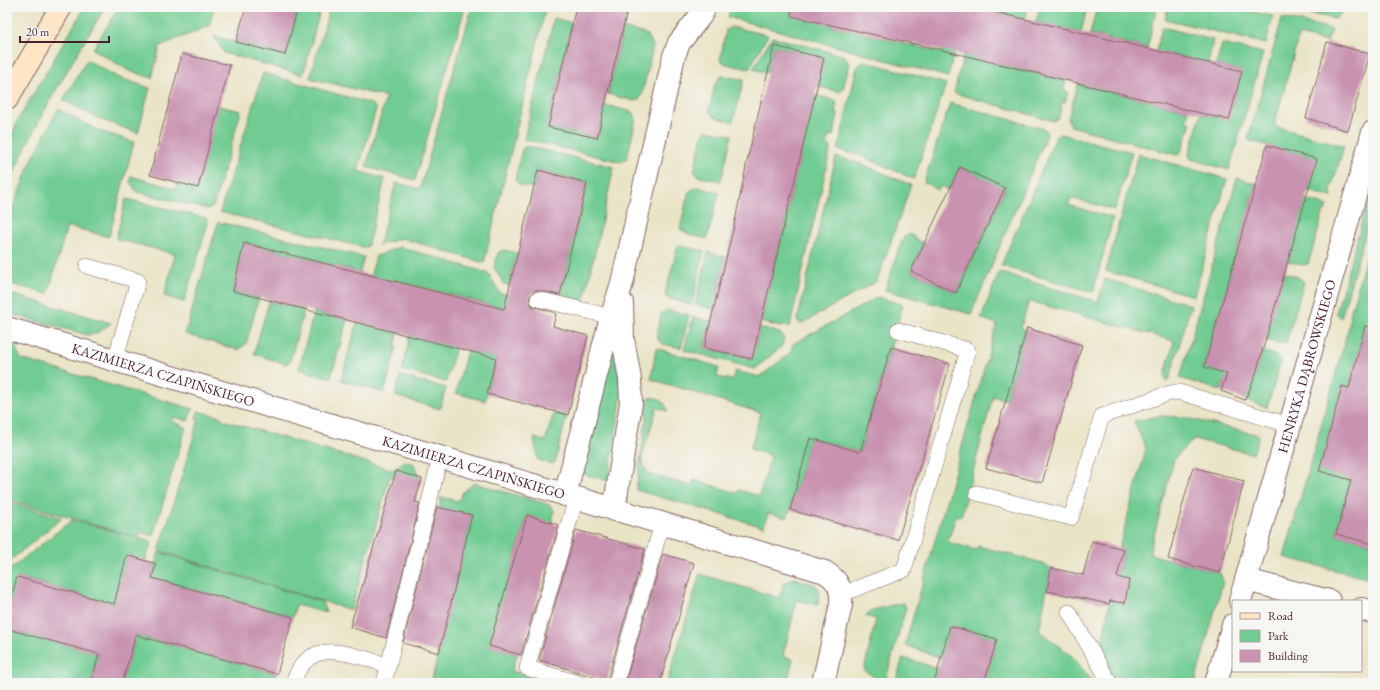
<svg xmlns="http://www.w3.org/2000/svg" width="1380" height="690" viewBox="0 0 1380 690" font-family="'EB Garamond',serif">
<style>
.green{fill:#71cc93;stroke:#5e765f}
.building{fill:#c892b0}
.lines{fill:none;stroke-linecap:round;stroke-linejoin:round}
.lane-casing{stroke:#826461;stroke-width:16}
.street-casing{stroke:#826461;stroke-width:24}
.secondary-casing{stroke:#826461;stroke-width:24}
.lane{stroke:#fff;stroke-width:15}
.street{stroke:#fff;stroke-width:22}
.secondary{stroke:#fde5c5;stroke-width:22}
.labels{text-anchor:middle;stroke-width:3;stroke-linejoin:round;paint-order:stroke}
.street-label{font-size:14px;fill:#4a1f2b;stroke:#f6f6f2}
</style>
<rect width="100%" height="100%" fill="#f6f6f2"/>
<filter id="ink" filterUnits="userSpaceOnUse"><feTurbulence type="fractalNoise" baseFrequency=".025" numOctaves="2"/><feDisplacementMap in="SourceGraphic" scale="8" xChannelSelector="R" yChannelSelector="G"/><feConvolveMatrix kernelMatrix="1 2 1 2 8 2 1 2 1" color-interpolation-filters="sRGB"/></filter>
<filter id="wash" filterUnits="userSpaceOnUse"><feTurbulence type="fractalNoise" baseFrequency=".012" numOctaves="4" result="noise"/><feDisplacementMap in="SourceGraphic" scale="16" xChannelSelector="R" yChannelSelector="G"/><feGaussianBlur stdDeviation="0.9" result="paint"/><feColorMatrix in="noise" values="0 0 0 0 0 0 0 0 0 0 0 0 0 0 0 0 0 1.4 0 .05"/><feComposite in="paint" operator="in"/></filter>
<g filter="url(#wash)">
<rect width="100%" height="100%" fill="#eae4c6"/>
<!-- green -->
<path class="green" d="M85,7H105C70,66 33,125 7,189V145L19,118Z
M119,7H214L209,26L160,46L152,78L129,71L93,49Z
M298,7H321L303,75L224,53L214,36L285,55Z
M330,7H465L415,180L366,167L386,97L310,78Z
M472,7H546L484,263L402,238L379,245L396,183L420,189Z
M731,7H783L797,10L835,7L831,26L941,52L953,7H966L948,77L728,17Z
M976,7H1028L1025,19L996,13L984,61L1066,81L1063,90L1068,92L1065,102H1062L1059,117L1053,121L954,93Z
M1040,7H1087L1081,33L1036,22Z
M1097,7H1157L1147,48L1090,34Z
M1168,7H1228L1273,16L1266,44L1165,19Z
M1278,7H1346L1336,19Z
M554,18L572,23L548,127L597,138L605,105L633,112L636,118L627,158L621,162L524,139Z
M1282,18L1332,29L1327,42L1299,35L1274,126L1344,146L1331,189L1332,197L1308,191L1316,159L1248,140Z
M731,27L768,35L749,69L726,64L720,60L726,30Z
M1162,27L1213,40L1208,63L1156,51Z
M623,28L646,34L653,46L642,95L639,100L634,101L608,94Z
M772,37L845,56L849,64L843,89L840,92L817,86L824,58L774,46L767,73L753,69Z
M1222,44L1263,53L1229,170L1191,159L1189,155L1201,114L1229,120L1241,71L1216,65Z
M87,60L117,77L150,88L138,133L102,120L63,100Z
M864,61L946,84L914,179L862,156L838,150L857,67Z
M263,73L372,104L376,109L358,171L385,179L367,248L220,212Z
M721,76L744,79L733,122L714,117L709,111L715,84Z
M1078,84L1189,111L1186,121L1191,123L1181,152L1177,155L1071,126L1068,119Z
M815,95L837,101L835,112L838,113L834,136L829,135L827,144L831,147L790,326L780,327L761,322Z
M950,103L1045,129L1047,135L971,314L885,290L901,243L906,235L909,234L916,238V240L924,243L911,271L956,293L1005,189L960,167L949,190L941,186L938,190L924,182Z
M219,106L241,111L213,207L208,209L137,192L130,182L131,176L176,189L177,182Z
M58,109L97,130L134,142L109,237L67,226L48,294L7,283V223L29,166Z
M706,130L732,135L721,181L700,177L694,172L703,133Z
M1060,134L1132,152L1115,210L1071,198L1068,205L1113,218L1093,292L1001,266L1056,137Z
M526,146L614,167L584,301L539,290L538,293L504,284L494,267L498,253L503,250L517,253L511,279L561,291L587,183L538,170L533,188L520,185L515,180L522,149Z
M1138,154L1227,179L1194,296L1106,271Z
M836,157L859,163L911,185L877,281L801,324L797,321Z
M1237,178L1256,184L1204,367L1253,381L1262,351L1275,355L1281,361L1267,408L1245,400L1249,390L1224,382L1221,391L1180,378Z
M1373,183V205L1341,318L1336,313Z
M697,187L719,193L707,239L690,235L680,229L688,194L691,190Z
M126,199L206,218L208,223L184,302L164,296L175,254L116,239Z
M1305,199L1328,206L1323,214L1308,264L1301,265L1288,261Z
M218,222L364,257L331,378L299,369L314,312L342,319L353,270L245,243L233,291L259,298L246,344L238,350L185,334Z
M1373,233V301L1349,388L1342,386L1351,480L1336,534L1373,544V580L1284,557L1349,326L1351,311Z
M678,245L704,251L692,305L667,298L665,294Z
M400,247L488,273L500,293L538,302L533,320L506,309L395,280L383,329L398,333L395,347H397L384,393L341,380L376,256Z
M708,252L725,257L714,309L695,305Z
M999,272L1098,302L1105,279L1191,305L1170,378L1166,381L1165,375L1174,341L1029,301L1021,327L1026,331L1006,400L993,396L961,517L956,516L948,542L976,550L978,546L1039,562L1051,568L1039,631L1072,656L1094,683H985L997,639L951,626L941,658L905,645L997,324L981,318Z
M1284,273L1298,277L1304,282L1286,343H1278L1265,340Z
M7,293L111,323L99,332L87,335L7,313Z
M878,297L903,305L860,452L810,438L790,510L787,518L768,513L764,527L636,490L649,398C659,396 665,402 668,411L657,408L641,459L648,474L691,486L694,480L737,493L739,490L759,496L771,456L750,449L761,413L651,379L656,348L719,367L717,377L732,380L735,371L760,377L790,353L793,344Z
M269,301L304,310L290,361L286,364L254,354Z
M667,310L689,315L681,348L663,344L658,340L657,334L661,314Z
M693,317L711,321L704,348L752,359L760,328L780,333L784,338L782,346L755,369L684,350Z
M410,336L456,347L446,382L402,370Z
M613,342L622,395L608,481L579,473Z
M7,343L15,346L21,359L193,409L188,421L174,417L173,422L186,427L153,536L141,532L139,538L152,542L145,561L127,556L114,604L18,577L7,614V572L72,520L139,538L7,499Z
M467,350L496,358L485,401L456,393Z
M400,376L446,388L440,409L395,396Z
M198,411L221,417L223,420L393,470L405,461L414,464L419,478L391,476L389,480L351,610L159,551L199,419L196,418Z
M554,413L567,416L555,462L552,464L538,460L534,438L545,441Z
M1159,416L1183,417L1259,435L1253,454L1194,439L1174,459L1149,554L1220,573L1223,581L1195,683H1114L1099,662L1109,604L1113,601L1125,603L1129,580L1117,577L1124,550L1119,548L1146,449L1134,421Z
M474,483L550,505L554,511L552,523L527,515L490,646L517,654L512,671L552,683H431L472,515L441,508L440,506L441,497L458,501L463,492Z
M7,501L62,518L7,563Z
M159,552L322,602L326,613L296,605L293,617L152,578Z
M700,574L779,598L784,583L793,578L816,585L820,591L818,605L797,600L783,656L793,659L787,683H667Z
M903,603L906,607L885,683H883L864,670L876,619L865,616L872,610Z
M7,629L99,654L91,683H9L7,679Z
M136,635L277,674L274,683H122Z
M903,658L938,668L934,683H895Z"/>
<g id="blocks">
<!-- building -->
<path class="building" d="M246,7H298L285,55L236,42Z
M576,7H628L597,138L548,127Z
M792,7H974L1242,71L1229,120L942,50L791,16Z
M1327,42L1370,54L1348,131L1306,118Z
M774,46L824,58L752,359L704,348L734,226L748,157Z
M182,54L230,65L198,188L150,175Z
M1267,145L1317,159L1255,377L1245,400L1221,391L1227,374L1204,367Z
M960,167L1005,188L956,293L911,271Z
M538,170L587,183L560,295L536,290L529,297L532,306L556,313L553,326L588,336L568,415L487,394L496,358L233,291L244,243L504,309Z
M1365,326L1373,327V544L1336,534L1351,480L1319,471L1342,386L1349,388Z
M1027,328L1082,345L1042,483L986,468Z
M891,347L950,364L898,540L790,510L810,438L860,452Z
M1193,467L1244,481L1220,573L1168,559Z
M396,471L422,479L415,502L420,503L386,638L350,627Z
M437,507L472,515L439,653L403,643Z
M527,515L559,525L521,655L489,646Z
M576,530L645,549L607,681L539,660Z
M1092,541L1124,549L1117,577L1129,580L1125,603L1110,601L1109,604L1047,591L1051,568L1083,575Z
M663,554L694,563L660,683H625Z
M127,555L156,564L152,578L293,617L277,674L136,635L122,683H91L99,654L7,629V614L17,577L114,604Z
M950,626L997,639L984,683H934Z"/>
</g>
</g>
<g filter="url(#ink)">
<use href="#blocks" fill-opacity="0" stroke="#826461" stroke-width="1"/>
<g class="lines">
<defs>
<path id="lane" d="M87,266L138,281L115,360
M538,299L612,317
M977,493L1071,518L1102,416L1170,393L1179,392L1289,425
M576,498L527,668L578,683
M842,594L904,570L968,350L898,330
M1069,612L1110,683
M293,683C309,633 352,656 388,665
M384,683L440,458
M616,683L662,524"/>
<g id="street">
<path id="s1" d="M7,328L825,572C839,581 842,589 841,605L823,683"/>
<path d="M565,495L609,325L622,283L674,56L679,43L701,15L705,7"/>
<path d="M614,510L631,403L630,379L623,339L622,303"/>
<path d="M1246,580L1329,601"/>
<path id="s2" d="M1240,601L1373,132"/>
<path d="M1361,609L1373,612"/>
<path d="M1216,683L1233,625"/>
</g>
<path id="secondary" d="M7,99L61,7"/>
</defs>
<!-- lane casing -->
<use href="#lane" class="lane-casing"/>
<!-- street casing -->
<use href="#street" class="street-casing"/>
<!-- secondary casing -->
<use href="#secondary" class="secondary-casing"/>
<!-- lane -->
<use href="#lane" class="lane"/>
<!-- street -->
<use href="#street" class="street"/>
<!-- secondary -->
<use href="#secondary" class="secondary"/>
</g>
</g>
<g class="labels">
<!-- street labels -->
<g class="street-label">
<text dy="5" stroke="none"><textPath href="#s2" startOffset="244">HENRYKA DĄBROWSKIEGO</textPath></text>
<text dy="5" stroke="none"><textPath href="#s1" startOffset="163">KAZIMIERZA CZAPIŃSKIEGO</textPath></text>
<text dy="5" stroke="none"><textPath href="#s1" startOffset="487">KAZIMIERZA CZAPIŃSKIEGO</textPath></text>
</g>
</g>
<!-- margin -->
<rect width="1380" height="690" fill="none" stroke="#f6f6f2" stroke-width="24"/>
<!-- legend -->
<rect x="1232" y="600" width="130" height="72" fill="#f6f6f2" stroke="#b1a0a2"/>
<rect x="1240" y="613" width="20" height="6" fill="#fde5c5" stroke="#b1a0a2"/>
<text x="1268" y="620" font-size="12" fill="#4a1f2b">Road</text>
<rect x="1240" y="630" width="20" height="12" fill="#71cc93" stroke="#b1a0a2"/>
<text x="1268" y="640" font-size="12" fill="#4a1f2b">Park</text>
<rect x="1240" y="650" width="20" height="12" fill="#c892b0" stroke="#b1a0a2"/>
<text x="1268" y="660" font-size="12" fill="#4a1f2b">Building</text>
<!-- scale -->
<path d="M20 36v6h89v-6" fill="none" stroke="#4a1f2b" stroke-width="2"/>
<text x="26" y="36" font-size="12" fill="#4a1f2b" stroke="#f6f6f2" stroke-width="3" paint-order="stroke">20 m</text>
</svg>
